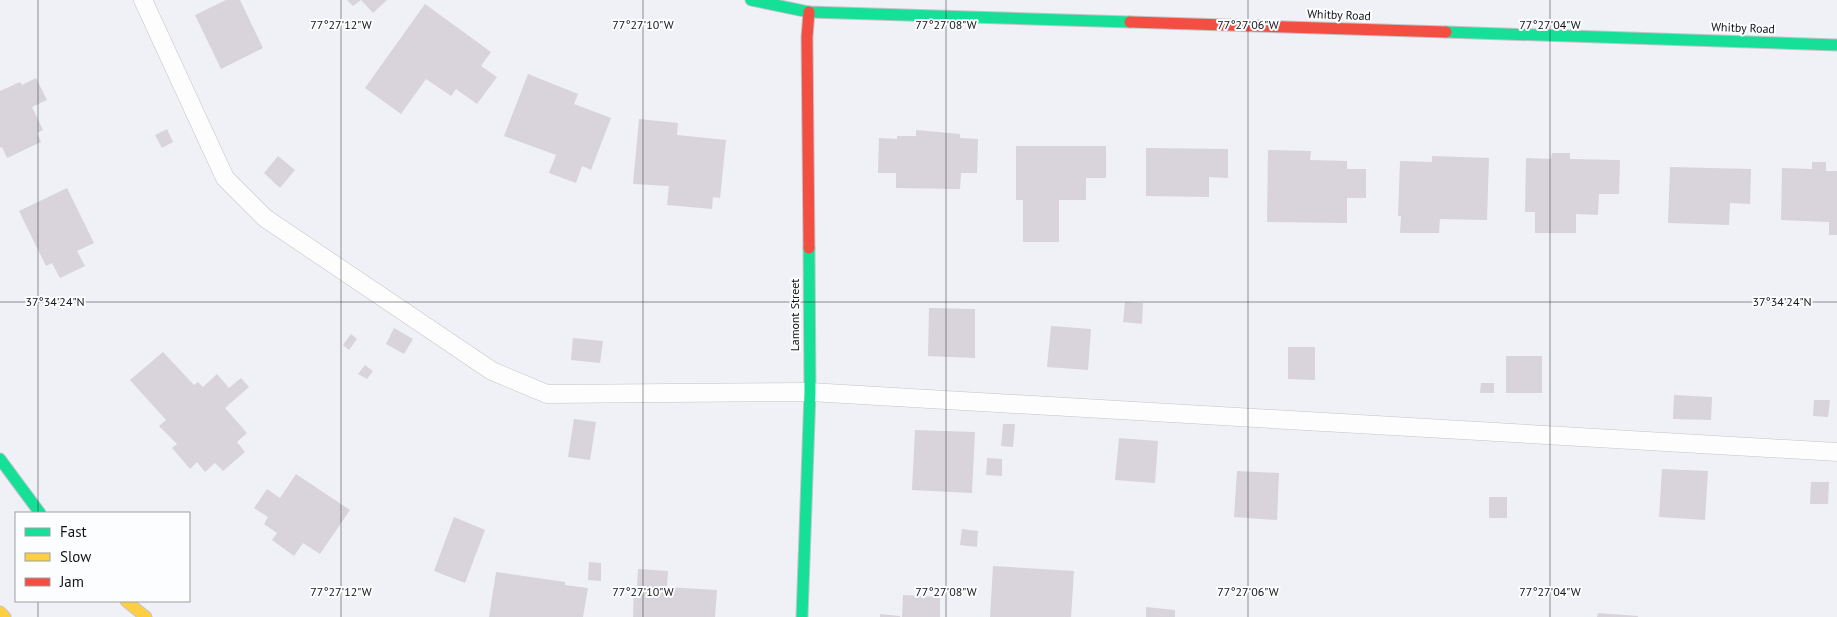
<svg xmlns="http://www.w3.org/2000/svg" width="1837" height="617" viewBox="0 0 1837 617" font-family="'PT Sans',sans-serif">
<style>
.building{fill:#d9d3dc}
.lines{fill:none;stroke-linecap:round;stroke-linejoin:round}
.lane-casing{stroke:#c3c4c8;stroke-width:19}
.fast-casing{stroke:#c3c4c8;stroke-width:13}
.slow-casing{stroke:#c3c4c8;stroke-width:13}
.jam-casing{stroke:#c3c4c8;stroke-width:13}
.lane{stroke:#fdfdfe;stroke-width:18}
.fast{stroke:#16e098;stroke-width:11}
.slow{stroke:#ffcf43;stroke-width:11}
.jam{stroke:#f24e42;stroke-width:11}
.ticks{fill:none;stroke:#131317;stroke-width:1;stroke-opacity:0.45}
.labels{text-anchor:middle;stroke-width:4;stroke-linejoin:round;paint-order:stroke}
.street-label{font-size:12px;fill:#131317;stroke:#fcfdff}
.ticks-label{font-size:12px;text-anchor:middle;fill:#131317;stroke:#fcfdff;stroke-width:4;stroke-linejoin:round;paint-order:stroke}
</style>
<rect width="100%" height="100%" fill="#f0f1f6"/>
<!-- building -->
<path class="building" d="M226,0H240L263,48L221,69L195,15Z
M347,0H361L353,6Z
M361,0H387L373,13Z
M425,4L491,52L481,66L497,77L477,104L456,89L451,96L426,79L401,114L365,88Z
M528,74L578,94L574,104L611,118L591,170L582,166L576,183L549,173L556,155L504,136Z
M36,78L47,100L32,107L43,130L37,133L41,142L7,158L2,147L0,148V91L20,82L22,85Z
M639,119L678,123L677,135L726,140L720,198L713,197L712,209L667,205L669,186L633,184Z
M167,129L173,142L162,148L155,135Z
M916,130L960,134V138L978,139L977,173H961L960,189L896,188V173H878L879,138L897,139V136H916Z
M1016,146H1106V178H1086V200H1059V242H1023V200H1016Z
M1146,148L1228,149V178L1209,177V197L1146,196Z
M1268,150L1311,151L1310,160L1347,161V169H1366V198H1347V223L1267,222Z
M1552,153H1570V159L1620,160L1619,194H1599L1598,215L1576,214V233H1535V212H1525L1526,158L1551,159Z
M278,156L295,170L280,188L264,173Z
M1432,156L1489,158L1487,220L1440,219L1439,233H1400L1401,216H1398L1400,161L1432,162Z
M1812,162H1826V171H1837V235H1829V222L1781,220L1782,168L1812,169Z
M1670,167L1751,169L1750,204L1730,203L1729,225L1668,223Z
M67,188L94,243L77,251L85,266L60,278L52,263L46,266L19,211Z
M1125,302L1143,303L1142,324L1123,322Z
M929,308L975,309V358L928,356Z
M1051,326L1091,329L1088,370L1047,367Z
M394,328L413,339L404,354L386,344Z
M351,334L357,339L349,350L343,345Z
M573,338L603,341L600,363L571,360Z
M1288,347H1315V380L1288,379Z
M163,352L194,385L198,382L203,387L217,374L229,388L241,378L249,387L225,408L247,433L237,442L245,452L223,471L215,463L205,472L197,462L190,469L172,448L177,444L159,426L166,420L130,380Z
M1506,356H1542V393H1506Z
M365,365L373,371L367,379L358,374Z
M1481,383H1494V393H1480Z
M1674,395L1712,397L1711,420L1673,419Z
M1814,400H1830L1828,417L1813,416Z
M574,419L596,422L590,460L568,457Z
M1003,424H1015L1013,447L1001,446Z
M915,430L975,432L972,493L912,490Z
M1119,438L1158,441L1155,483L1115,480Z
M987,458L1002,459V476L986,475Z
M1662,469L1708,471L1705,520L1659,517Z
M1237,471L1279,473L1277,520L1234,517Z
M296,474L350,510L320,554L303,543L294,556L272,540L277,533L264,524L268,517L254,508L267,489L280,498Z
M1811,482H1829L1828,504H1810Z
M1489,497H1507V518H1489Z
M454,517L485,530L465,583L434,571Z
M962,529L978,531L977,547L960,545Z
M589,562L601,563V581L588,580Z
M993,566L1074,571L1071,617H990Z
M638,569L668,571L667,587L717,590L715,617H633L634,587H637Z
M496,572L565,582V585L588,588L583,617H489Z
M903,595L940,597V617H902Z
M1146,607L1175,610V617H1146Z
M1598,613L1638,616V617H1597Z
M880,614L900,616V617H880Z"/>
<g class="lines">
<defs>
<path id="lane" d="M143,0L225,178L265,218L492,371L547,394L810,392L1837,452"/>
<path id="fast" d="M751,0L809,12L1130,22
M1446,32L1837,45
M0,459L40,513
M802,617L810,392L809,248"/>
<path id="slow" d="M126,601L146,617
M0,612L5,617"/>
<path id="jam" d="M1130,22L1446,32
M809,248L807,37L809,12"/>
</defs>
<!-- lane casing -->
<use href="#lane" class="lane-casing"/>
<!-- fast casing -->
<use href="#fast" class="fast-casing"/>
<!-- slow casing -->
<use href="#slow" class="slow-casing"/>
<!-- jam casing -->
<use href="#jam" class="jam-casing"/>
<!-- lane -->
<use href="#lane" class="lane"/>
<!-- fast -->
<use href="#fast" class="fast"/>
<!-- slow -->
<use href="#slow" class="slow"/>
<!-- jam -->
<use href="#jam" class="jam"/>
</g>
<!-- ticks -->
<path class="ticks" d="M38,0V513M341,0V617M643,0V617M946,0V617M1248,0V617M1550,0V617M0,302H1837M38,601V617"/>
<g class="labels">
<!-- street labels -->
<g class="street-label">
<text transform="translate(1339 15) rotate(2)" y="4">Whitby Road</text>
<text transform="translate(1743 28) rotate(2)" y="4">Whitby Road</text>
<text transform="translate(795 315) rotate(-90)" y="4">Lamont Street</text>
</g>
</g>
<g class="ticks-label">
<text x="341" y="29">77°27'12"W</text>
<text x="643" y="29">77°27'10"W</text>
<text x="946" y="29">77°27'08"W</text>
<text x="1248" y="29">77°27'06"W</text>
<text x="1550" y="29">77°27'04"W</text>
<text x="55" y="306">37°34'24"N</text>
<text x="1782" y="306">37°34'24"N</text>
<text x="341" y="596">77°27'12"W</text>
<text x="643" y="596">77°27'10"W</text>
<text x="946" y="596">77°27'08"W</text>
<text x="1248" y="596">77°27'06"W</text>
<text x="1550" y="596">77°27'04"W</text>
</g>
<!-- legend -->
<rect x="15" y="512" width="175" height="90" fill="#fcfdff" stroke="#9f9fa2"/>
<rect x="25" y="528" width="25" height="8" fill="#16e098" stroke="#9f9fa2"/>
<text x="60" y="537" font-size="15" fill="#131317">Fast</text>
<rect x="25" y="553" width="25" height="8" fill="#ffcf43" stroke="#9f9fa2"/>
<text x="60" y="562" font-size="15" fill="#131317">Slow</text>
<rect x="25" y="578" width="25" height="8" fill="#f24e42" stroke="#9f9fa2"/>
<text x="60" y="587" font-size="15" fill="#131317">Jam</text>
</svg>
